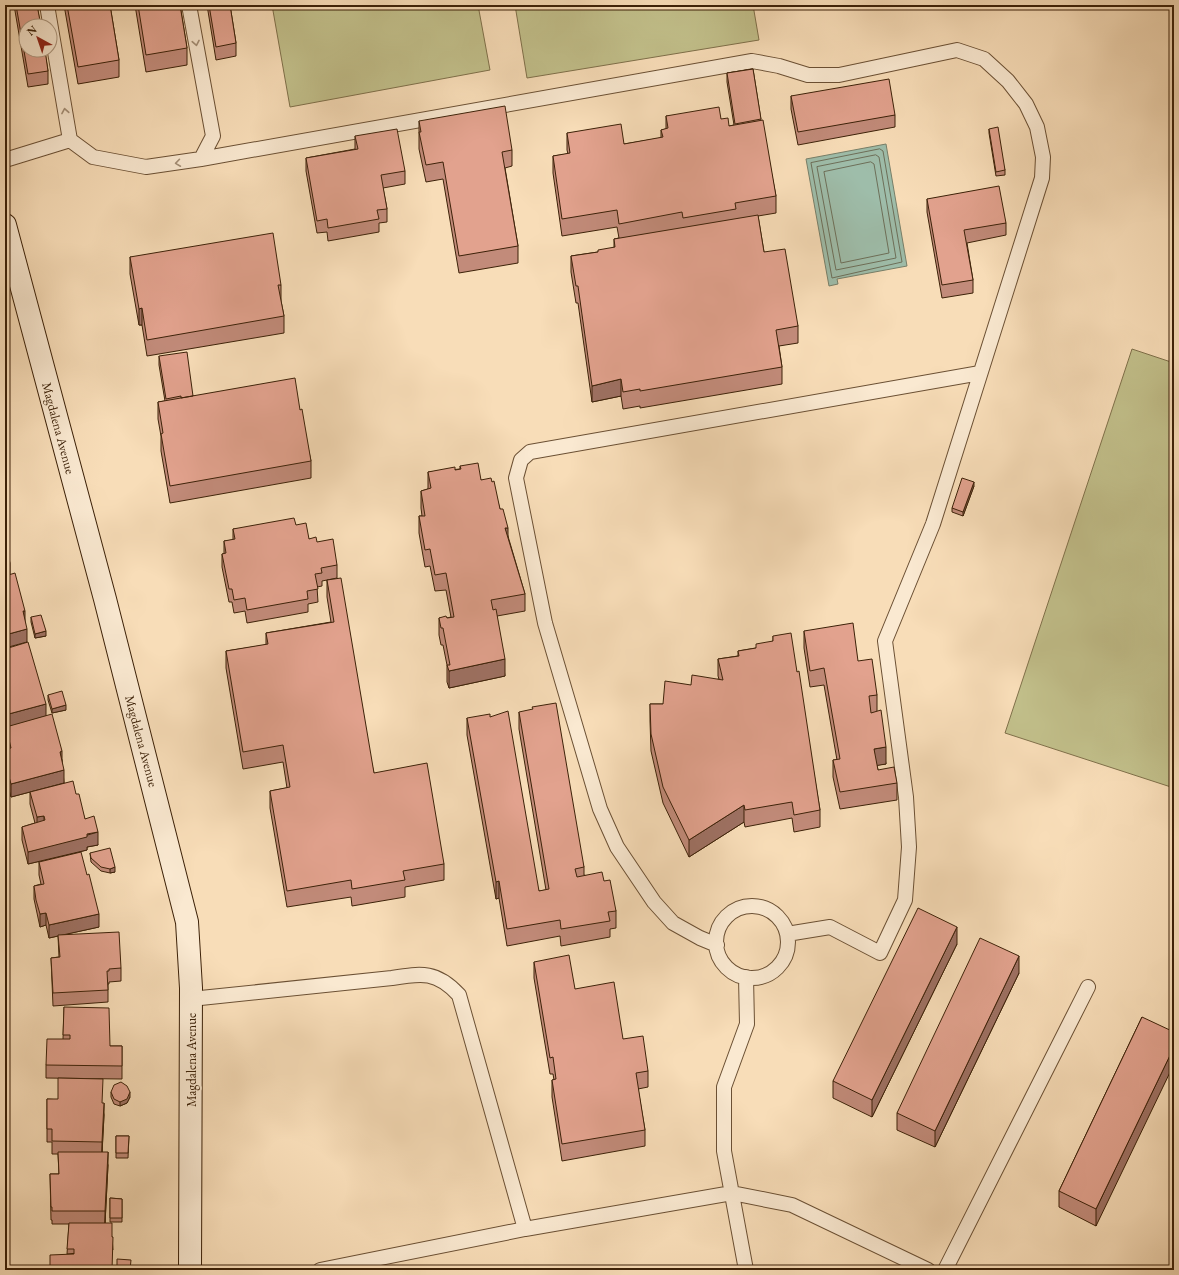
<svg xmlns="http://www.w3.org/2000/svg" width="1179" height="1275" viewBox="0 0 1179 1275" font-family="'EB Garamond',serif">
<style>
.green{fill:#c2c08b;stroke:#7f704a}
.water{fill:#9ebdaa;stroke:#777f69}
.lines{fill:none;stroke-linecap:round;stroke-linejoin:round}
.shore{stroke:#6d6f59;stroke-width:1}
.lane-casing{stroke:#6b5034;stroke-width:16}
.secondary-casing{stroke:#3c2108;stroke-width:24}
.lane{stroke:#fae9d1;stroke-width:14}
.secondary{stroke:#fae9d1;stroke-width:22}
.wall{fill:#c28b7a;stroke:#3c2108}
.shaded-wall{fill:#9e7163;stroke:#3c2108}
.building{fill:#e2a28e;stroke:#3c2108}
.oneway{stroke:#a48f77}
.labels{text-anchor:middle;stroke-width:3.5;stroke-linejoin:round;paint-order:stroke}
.street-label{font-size:13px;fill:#3c2108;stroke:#fae9d1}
</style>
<rect width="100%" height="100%" fill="#f8ddb8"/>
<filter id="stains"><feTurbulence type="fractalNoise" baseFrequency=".005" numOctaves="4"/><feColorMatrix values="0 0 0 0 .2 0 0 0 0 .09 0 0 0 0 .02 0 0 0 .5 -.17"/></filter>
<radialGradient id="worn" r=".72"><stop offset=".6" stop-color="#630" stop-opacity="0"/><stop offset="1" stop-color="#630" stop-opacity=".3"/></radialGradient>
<!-- green -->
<path class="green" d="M272,5H478L490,70L290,107Z
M515,5H753L759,40L527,78Z
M1132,349L1174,363V788L1005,733Z"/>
<!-- water -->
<path class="water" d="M886,144L907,266L837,279L838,284L829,286L806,159Z"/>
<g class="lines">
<!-- shore -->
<path class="shore" d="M880,149L883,151L902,262L832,278L811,163Z
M876,155L879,157L896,258L836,270L817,167Z
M871,162L874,164L889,253L841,263L824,172Z"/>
<defs>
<path id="lane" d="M47,5L70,140L93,157L146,167L201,159L213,136L189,5
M201,159L752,61L779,66L808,75H839L957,50L984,59L1008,81L1026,104L1037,127L1043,157L1042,178L933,524L885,641L906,797L909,847L905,900L880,953L830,927L787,934
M5,160L70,140
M716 942a36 36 0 1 1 72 0a36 36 0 1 1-72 0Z
M717,945L700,938L673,923L654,902L617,847L600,809L545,623L516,478L521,460L530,452L980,373
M746,977L747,1024L724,1087V1151L746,1270
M191,999L392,978C422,973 437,971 459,995L525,1229L732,1193L792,1205L928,1270
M320,1270L525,1229
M945,1270L1088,987"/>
<path id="secondary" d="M5,225L105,599L187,922L191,988L190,1270"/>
</defs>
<!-- lane casing -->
<use href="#lane" class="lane-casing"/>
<!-- secondary casing -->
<use href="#secondary" class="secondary-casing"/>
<!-- lane -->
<use href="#lane" class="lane"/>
<!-- secondary -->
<use href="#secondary" class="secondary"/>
</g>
<!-- wall -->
<path class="wall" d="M14,5H37L48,71V84L28,87Z
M64,5H110L119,60V77L78,84Z
M135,5H180L187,48V65L146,72Z
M207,5H230L236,43V56L216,60Z
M753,69L761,120L776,196V213L758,216L764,252L798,326V343L779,346L782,367V384L640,408V406L623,409L621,396L592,402L578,303H576L571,272V256L598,252L614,248V239L619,238L617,227L562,236L553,173V156L568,154L567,150V133L624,144L661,138V130L666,129V116L721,119L729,126L734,125L727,82V73Z
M791,96L895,115V127L798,145L791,109Z
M419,121L512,150V166L505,168L518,246V263L459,273L443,179L426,182L419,149Z
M989,129L1005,170V175L996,176L989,133Z
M355,136L405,171V184L383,188L387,209V222L379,223V232L328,241L327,232L317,233L306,171V158L355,149Z
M927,199L1006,223V235L967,243L973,280V293L942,298L927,212Z
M130,257L281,285V301L284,316V333L147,356L142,325H139L130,274Z
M159,356L193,396L300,410L311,461V478L170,503L161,451V436L158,419V402L165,401L159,365Z
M460,466L481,480L492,482L500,509L525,594V611L497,616L505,676L449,688L447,682V665L443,645H441L439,635V618H447L451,617L446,590L435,591L430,566L425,567L419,533V516H422L421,508V491L428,489V472L460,469Z
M974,486L963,516L952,512V508Z
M296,525L309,539L317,542L337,565V578L322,581V586L317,587L318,602L308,604V612L247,623L245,611L234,613L232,602H229L222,567V554H224V541L233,540V529Z
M327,580L374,773L444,864V880L405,887V897L352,906L351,897L287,907L270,808V791L287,788L283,762L243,769L226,668V651L266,645V633L331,622L327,597Z
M31,617L46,636L35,638L31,622Z
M804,631L858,661L877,695V711L886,764L877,765L878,770L897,783V800L840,809L833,777V760H837L824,685L810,687L804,648Z
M773,636L797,672L820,810V827L794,832L792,818L745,827L744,822L689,857L663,803L651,751L650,721V704H663L691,685L719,679L718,676V659L738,656V651L756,648L773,641Z
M5,649L46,716L62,760L64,783L76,794L85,819L98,845L87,847V850L28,864L22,840V827L35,823L30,804V792L11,797L5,775V749H8L6,739V728H5Z
M48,695L66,710L52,713L48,700Z
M519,712L584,867V875L604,881L616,911V928L610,929V937L561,946L560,936L507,946L499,898L496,899L467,735V718L539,891L546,890L519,729Z
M90,853L115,872L110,873L101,871L91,862Z
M39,862L99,927L62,935L121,968V981L109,982V984H108V1002L53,1006L51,958L59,957L58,936L49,938L46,925L40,927L34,899V886L41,884L39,875Z
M957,944L872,1117L833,1098V1081Z
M534,962L575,989L623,1039L648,1071V1087L638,1089L645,1130V1146L562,1161L552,1097V1080H554L553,1074H550L534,978Z
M1019,973L935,1147L897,1130V1113Z
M64,1007L110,1046H122V1079L46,1078V1065L63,1039Z
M1142,1017L1096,1226L1059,1207V1191Z
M111,1092L130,1097L127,1103L120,1106L114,1104L111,1097Z
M47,1099L102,1103L104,1115L102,1152L108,1165L105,1223L112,1237L113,1250L67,1254L69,1224H52V1220H51L50,1174H59L58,1154H52V1142H47Z
M116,1136H129L128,1158H116Z
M110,1198L122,1199V1222H110Z"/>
<!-- shaded-wall -->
<path class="shaded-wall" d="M142,308V325H139V309Z
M621,379V396L592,402V386Z
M974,482V486L963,516V512Z
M505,528H508V544Z
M8,546V559L6,547Z
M10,563V576L5,577V565Z
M23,611H25V624Z
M27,629V642L5,648V635Z
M46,631V636L35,638V634Z
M505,659V676L449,688V671Z
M46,704V716L5,728V715Z
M66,705V710L52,713V709Z
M886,747V764L874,766V749Z
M62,751V764L60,752Z
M64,770V783L11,797V784Z
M744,805V822L689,857V840Z
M44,816V828L37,830V817Z
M98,832V845L87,847V850L28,864V852Z
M115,867V872L110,873V869Z
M499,881V898L496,899V882Z
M46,913V925L40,927V914Z
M99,914V927L49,938V925Z
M957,927V944L872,1117V1100Z
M1019,956V973L935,1147V1131Z
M1174,1047V1064L1096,1226V1209Z
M130,1092V1097L127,1103L120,1106V1102Z
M104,1103V1115L102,1154V1142Z
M108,1152V1165L105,1224V1211Z"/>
<!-- building -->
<path class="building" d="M16,5H37L41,26H26V50H45L48,71L28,74Z
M67,5H110L119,60L78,67Z
M138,5H180L187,48L146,55Z
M209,5H230L236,43L216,47Z
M753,69L761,119L735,124L727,73Z
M889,79L895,115L798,132L791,96Z
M505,106L512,150L502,152L518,246L459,256L443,162L426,165L419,132H421L419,121Z
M719,107L721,119L728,118L729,126L763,120L776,196L735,203L736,209L683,218L682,212L619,224L617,210L562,219L553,156L570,153L567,133L621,124L624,144L663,137L661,130L668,128L666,116Z
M998,127L1005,170L996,172L989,129Z
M397,129L405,171L381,175L387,209L377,210L379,219L328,228L327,219L317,221L306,158L358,149L355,136Z
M999,186L1006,223L964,230L973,280L942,285L927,199Z
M758,215L764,252L785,249L798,326L776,330L782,367L640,391V389L623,392L621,379L592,386L578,286H576L571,256L598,252V250L615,247L614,239Z
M273,233L281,285H278L284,316L147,340L142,308L139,309L130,257Z
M187,352L193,396L181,398V396L166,399L159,356Z
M295,378L300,410L302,409L311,461L170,486L161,434L163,433L158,402Z
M478,463L481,480L491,478L492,482L494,481L500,509H503L508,528H505L525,594L491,600L493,610L496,609L505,659L449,671L447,665H450L443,628H441L439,618L446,616L447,618L454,617L446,573L435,575L430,549L425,550L419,516H425L421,491L431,488L428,472L455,467V470L461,469L460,466Z
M962,478L974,482L963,512L952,508Z
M294,518L296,525L306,523L309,539L316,537L317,542L333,539L337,565L321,568L322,573L315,574L318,589L307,591L308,599L247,610L245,598L234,600L232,589H229L222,554L226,553L224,541L235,539L233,529Z
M5,538L8,546L6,547L10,563L5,565Z
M15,573L25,611H23L27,629L5,635V576Z
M341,578L374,773L427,763L444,864L403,871L405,880L352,889L351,880L287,891L270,791L290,787L283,745L243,752L226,651L268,644L266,633L334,622L327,580Z
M41,615L46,631L35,634L31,617Z
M853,623L858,661L872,659L877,695L869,696L871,713L881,710L886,747L874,749L878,770L894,767L897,783L840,792L833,760L840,759L824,668L810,671L804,631Z
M791,633L797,672L799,671L820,810L794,815L792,802L745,810L744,805L689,840L663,787L651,734L650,704H663L665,681L691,685L692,675L723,680L718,659L739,656L738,651L756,648V644L773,641V636Z
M28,642L46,704L5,715V649Z
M62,691L66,705L52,709L48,695Z
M556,703L584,867L575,869L577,877L602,872L604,881L610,880L616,911L608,912L610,921L561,929L560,920L507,929L499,881L496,882L467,718L490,714V717L508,711L539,891L549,889L519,712L533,709L532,707Z
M52,714L62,751L60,752L64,770L11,784L5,762V749L11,748L6,727Z
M73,781L76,794H79L85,819L94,816L98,832L87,834V837L28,852L22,827L45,820L44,816L37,817L30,792Z
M110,848L115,867L110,869L101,867L91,858L90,853Z
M81,852L87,875L89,874L99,914L49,925L46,913L40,914L36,900L34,886L44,884L39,862Z
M918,908L957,927L872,1100L833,1081Z
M119,932L121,968L109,969V971H107L108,990L53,993L51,958L60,957L58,935Z
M980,938L1019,956L935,1131L897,1113Z
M569,955L575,989L614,982L623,1039L643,1036L648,1071L636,1073L645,1130L562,1144L552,1080L556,1079L553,1057L550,1058L534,962Z
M64,1007L109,1008L110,1046H122V1066L46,1065L47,1039H70V1035H63Z
M1142,1017L1174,1032V1047L1096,1209L1059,1191Z
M58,1078L103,1079L102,1103H104L102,1142L52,1141V1129H47V1099H58Z
M121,1082L127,1086L130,1092L127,1099L120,1102L114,1099L111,1092L114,1085Z
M116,1136H129L128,1153H116Z
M58,1152H108L105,1211H52V1207H51L50,1174H59Z
M110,1198L122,1199V1218H110Z
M69,1223H112V1237H113L112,1270H50V1255L74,1254V1249H67Z
M117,1259L131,1260L130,1270H117Z"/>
<!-- one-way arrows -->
<defs><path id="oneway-chevron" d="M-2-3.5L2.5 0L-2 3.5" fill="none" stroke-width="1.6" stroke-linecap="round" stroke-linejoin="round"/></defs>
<g class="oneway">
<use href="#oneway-chevron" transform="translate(196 43) rotate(79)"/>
<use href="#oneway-chevron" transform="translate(65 111) rotate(-100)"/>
<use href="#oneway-chevron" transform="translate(178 163) rotate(172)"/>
</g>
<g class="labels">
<!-- street labels -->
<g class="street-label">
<text transform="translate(59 428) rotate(75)" y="5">Magdalena Avenue</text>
<text transform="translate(142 741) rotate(75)" y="5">Magdalena Avenue</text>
<text transform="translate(191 1060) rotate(-90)" y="5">Magdalena Avenue</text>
</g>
</g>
<!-- margin -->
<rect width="1179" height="1275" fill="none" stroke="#f8ddb8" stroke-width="20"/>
<rect x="6" y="6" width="1167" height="1263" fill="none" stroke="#3c2108" stroke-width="2"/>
<rect x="10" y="10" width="1159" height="1255" fill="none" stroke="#3c2108"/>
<!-- north arrow -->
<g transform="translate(38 38) rotate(320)"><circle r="19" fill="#fae9d1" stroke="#ae9981"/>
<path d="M0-3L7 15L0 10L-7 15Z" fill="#8f2418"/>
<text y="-6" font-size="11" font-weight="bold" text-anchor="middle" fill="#3c2108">N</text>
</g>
<rect width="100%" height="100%" filter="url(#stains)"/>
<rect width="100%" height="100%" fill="url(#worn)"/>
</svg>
